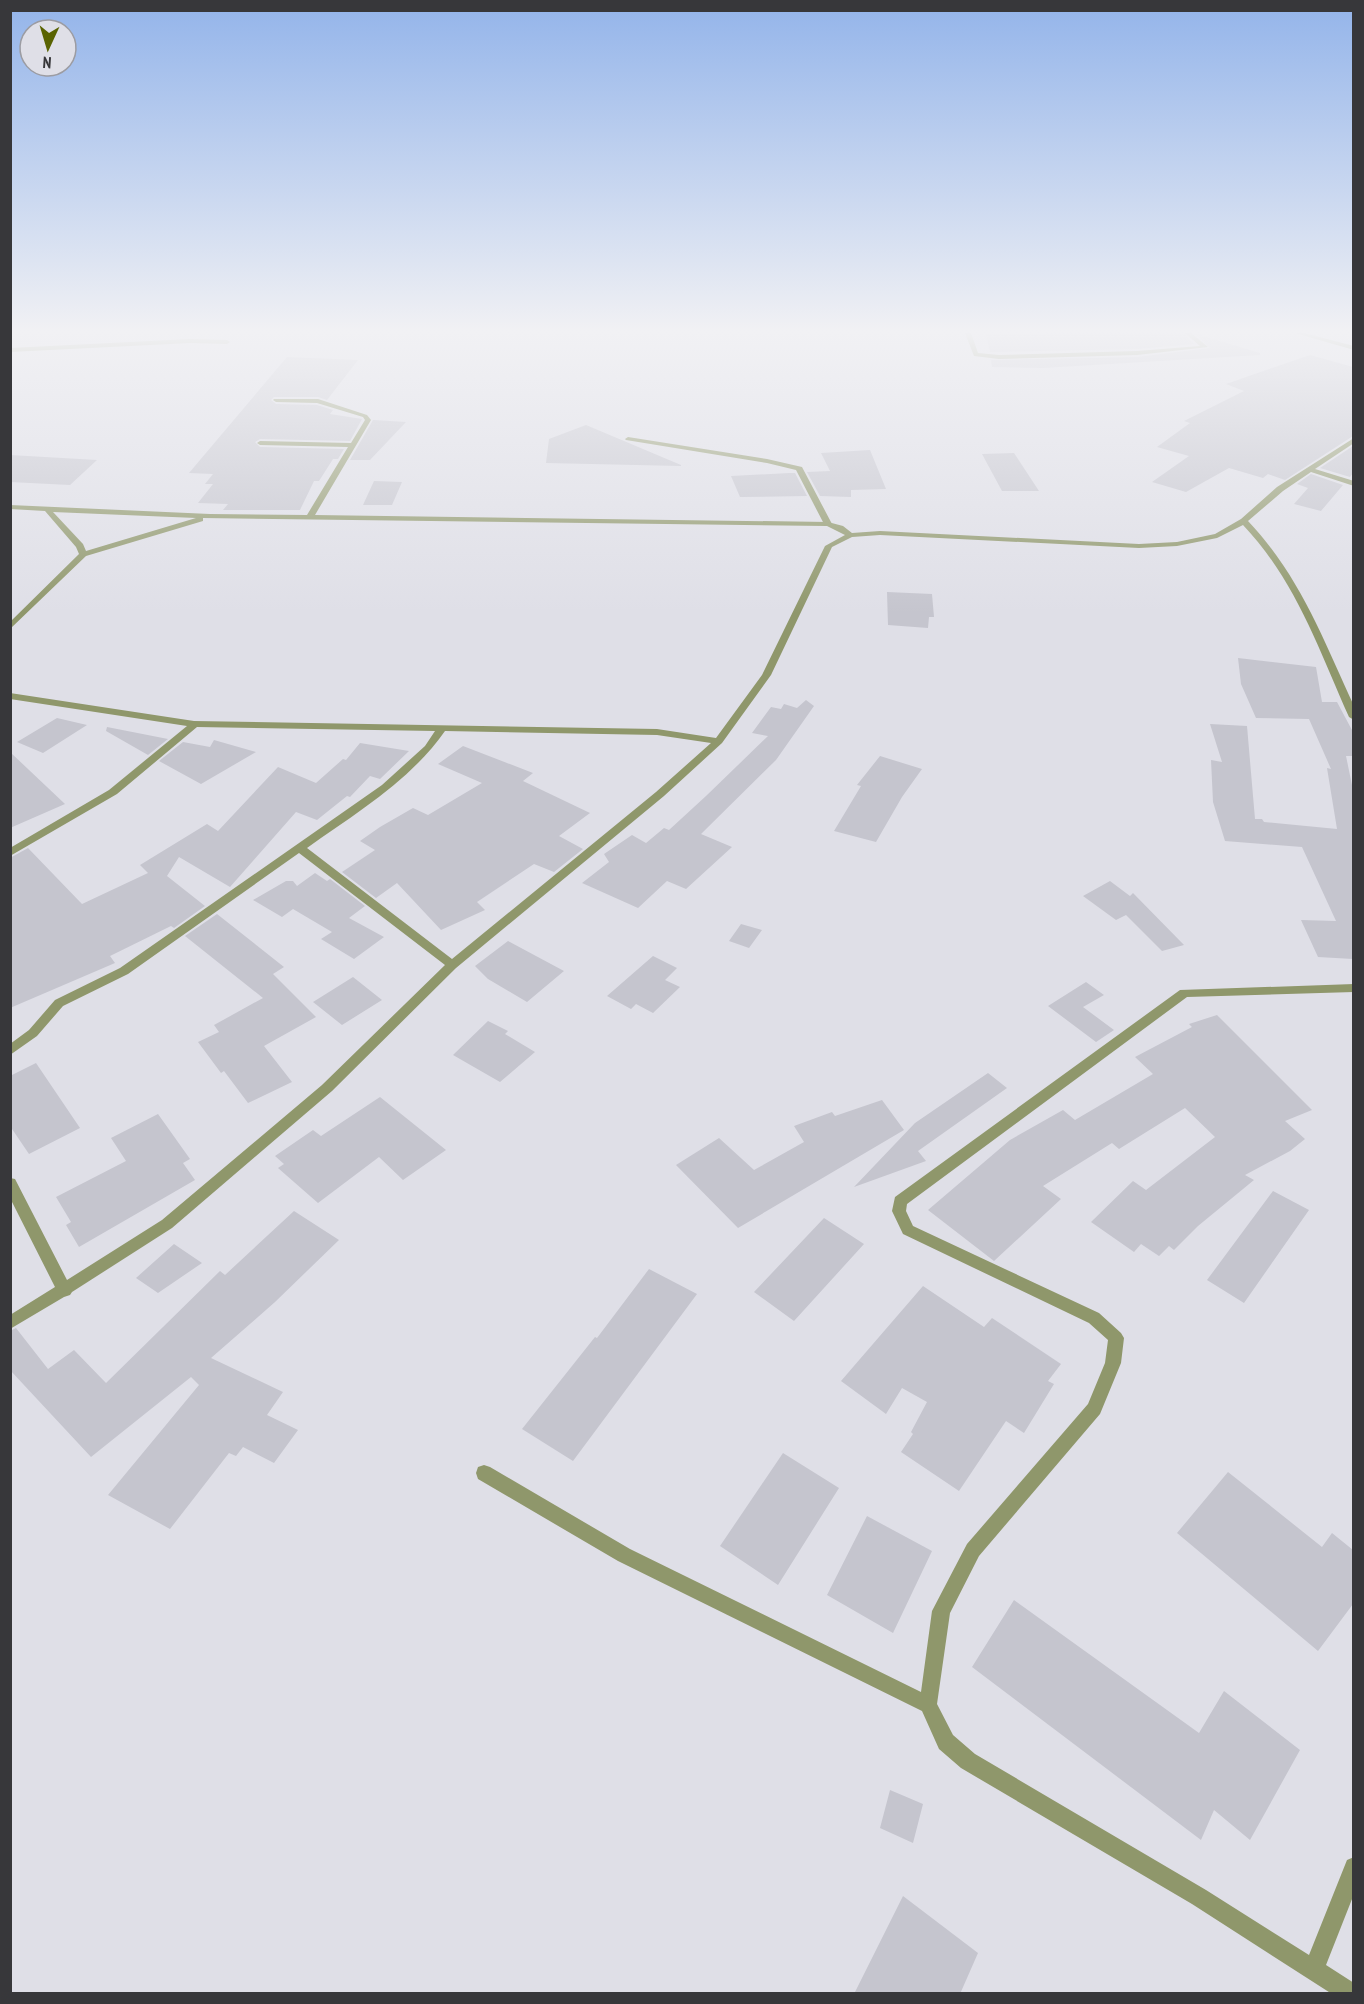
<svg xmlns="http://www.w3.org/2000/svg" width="1364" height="2004" viewBox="0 0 1364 2004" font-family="'PT Sans Narrow',sans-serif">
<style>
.building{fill:#c5c5ce}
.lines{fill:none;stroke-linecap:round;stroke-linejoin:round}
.service{fill:#8f976b;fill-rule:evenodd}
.minor{fill:#8f976b;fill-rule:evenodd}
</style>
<rect width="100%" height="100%" fill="#dfdfe7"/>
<!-- building -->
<path class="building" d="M1045,333H1183L1194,344L1137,349L990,352L986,334L1047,335Z
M1196,334L1260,353V355L1043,368L992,367L991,360L1137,357L1210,348Z
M1310,355L1353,367V436L1285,480L1268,474L1263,478L1229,468L1186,492L1152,482L1189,456L1157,447L1190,423L1184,421L1244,391L1226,384Z
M287,357L358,360L327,400L318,397H274L271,400L276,404L317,405L333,410L330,414L362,419L350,441L260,439L255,442L260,447L344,449L338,459H333L319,481H314L300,510H223L228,504L198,503L213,484H205L213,474L189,473Z
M373,420L406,422L370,460H350Z
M586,425L681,465V466L546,463L549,439Z
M1353,446V473L1350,477L1320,468Z
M870,450L886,489L851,490V497L820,496L807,472L830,471L821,453Z
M1014,453L1039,491H1002L982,454Z
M10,455L97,460L70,485L10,482Z
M789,473H795L807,496L740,497L731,476Z
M1311,474L1343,485L1321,511L1294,504L1308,488L1297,484Z
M374,481L402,482L392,505H363Z
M887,592L932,594L934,617H929L928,628L888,625Z
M1238,658L1316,667L1322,702H1337L1353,732V756H1346L1353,790V959L1318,957L1301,920L1336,921L1302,847L1225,841L1213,802L1211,760L1222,762L1210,724L1247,726L1255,819H1262L1264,822L1337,829L1327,768L1331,769L1309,719L1256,718L1241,684Z
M806,700L814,706L776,760L701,834L732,847L686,889L667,881L638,908L582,883L609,862L604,854L632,835L646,843L664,828L669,830L706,796L768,736L752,733L771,707L781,709L784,704L797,708Z
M57,718L87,725L43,753L17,742Z
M107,727L168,739L148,755L106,731Z
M214,740L256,752L201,784L159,761L183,742L210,747Z
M360,743L409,751L380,779L370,776L350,797L347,796L317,820L296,812L230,887L179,857L167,876L205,906L174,928L171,926L110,956L115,963L10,1008V858L28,848L82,904L148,873L140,865L207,824L218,831L278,767L316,783L343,759L346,760Z
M463,746L533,773L523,781L590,813L559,836L583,849L554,872L534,864L477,902L485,910L441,930L397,883L376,898L342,872L375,850L360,841L380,827L413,808L428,815L482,783L438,764Z
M10,752L65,804L10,828Z
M880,756L922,769L902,797L876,842L834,831L861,786L857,785Z
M315,873L327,881L330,879L365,906L349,918L384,937L354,959L321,939L332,932L293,909L282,917L253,900L286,881H293L297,886Z
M1110,881L1130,896L1133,893L1184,945L1162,951L1126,915L1116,920L1083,896Z
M217,914L284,967L273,974L316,1017L264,1046L292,1082L248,1103L224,1071L221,1073L198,1042L219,1032L214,1025L263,998L185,936Z
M741,924L762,930L749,948L729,941Z
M508,941L564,971L527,1002L488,979L475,966Z
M653,956L677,968L665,980L680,987L653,1013L636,1004L631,1009L607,996Z
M353,977L382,1000L342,1025L313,1002Z
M1086,982L1104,995L1083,1007L1114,1030L1096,1042L1048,1006Z
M1217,1015L1312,1110L1285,1121L1305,1139L1290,1151L1245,1175L1254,1180L1198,1226L1174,1250L1169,1246L1159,1256L1141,1244L1134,1252L1091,1222L1133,1181L1146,1190L1215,1137L1185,1108L1119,1149L1112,1143L1043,1186L1061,1199L994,1261L928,1210L1010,1140L1063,1110L1075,1120L1153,1074L1135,1057L1192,1027L1189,1024Z
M488,1021L508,1031L505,1034L535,1052L500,1082L453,1055Z
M36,1063L80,1128L29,1154L10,1126V1076Z
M988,1073L1007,1088L918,1151L926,1161L854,1187L915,1123Z
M380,1097L446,1150L403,1180L379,1157L318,1203L278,1168L284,1164L275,1156L313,1130L321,1136Z
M882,1100L904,1130L738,1228L676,1165L719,1138L754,1170L804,1142L794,1126L832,1112L835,1116Z
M158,1114L190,1159L183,1163L195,1180L79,1247L66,1225L71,1222L56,1197L126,1161L111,1138Z
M1273,1191L1309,1210L1244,1303L1207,1280Z
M294,1211L339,1240L275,1302L211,1358L283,1392L267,1415L298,1430L274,1463L243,1447L236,1456L229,1453L170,1529L108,1495L199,1385L191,1377L91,1457L10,1370V1331L16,1328L48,1369L74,1350L106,1383L220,1271L225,1275Z
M824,1218L864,1244L794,1321L754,1292Z
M174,1244L202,1263L158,1293L136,1278Z
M649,1269L697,1294L573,1461L522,1429L595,1337L597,1338Z
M923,1286L984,1327L992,1318L1061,1364L1048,1381L1054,1384L1024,1433L1006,1421L959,1491L901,1452L913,1434L911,1432L927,1402L902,1388L886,1414L841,1381Z
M783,1453L839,1488L778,1585L720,1546Z
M1228,1472L1322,1547L1332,1533L1353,1550V1604L1318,1651L1177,1533Z
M867,1516L932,1551L893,1633L827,1595Z
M1014,1600L1199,1733L1224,1691L1300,1750L1250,1840L1214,1810L1201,1840L972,1667Z
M890,1790L923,1804L913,1843L880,1828Z
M903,1896L978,1953L960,1994H854Z"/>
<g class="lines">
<!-- service -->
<path class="service" d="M628,437L767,459L802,467L832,524L828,526L824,524L796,470L767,463L626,440L625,439Z"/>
<!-- minor -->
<path class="minor" d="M965,333H971L978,353L999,355L1137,351L1200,346L1185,333H1191L1208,347L1137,355L999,359L974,356Z
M1295,333H1304L1354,346V350Z
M190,339L227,340L230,342L227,344L190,343L10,352V348Z
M274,399H318L367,415L371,420L315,515L828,522L843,526L852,533L880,531L1139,544L1177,542L1215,534L1241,519L1277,487L1354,438V443L1315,469L1354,481V486L1311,472L1283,491L1248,521C1300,576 1323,639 1354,706V720L1349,717C1318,648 1296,581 1243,525L1217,538L1177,546L1139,548L880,535L852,537L832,547L771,675L722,743L664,796L456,968L332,1091L172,1228L72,1292L70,1295L64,1297L10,1329V1315L55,1287L10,1198V1178L15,1179L67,1280L162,1220L322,1085L445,965L299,853L128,974L63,1006L37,1036L10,1055V1044L29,1030L55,1000L120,968L382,785L425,746L435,731L197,727L117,794L10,856V848L109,790L187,726L10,699V693L194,721L657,729L716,738L762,675L825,546L845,535L827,526L203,518V521L86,556L10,629V622L79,554L76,547L45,511L10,509V505L210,514L307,515L348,447L260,445L257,443L260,441L351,443L365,420L363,417L317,403L276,402L273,400ZM53,512L196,518L86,551L83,544ZM445,731L657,735L711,743L656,792L452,959L307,848C356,813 410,781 445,731Z
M1354,984V992L1187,997L907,1204L906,1211L913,1226L1099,1313L1121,1333L1124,1338L1121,1363L1100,1414L979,1556L950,1613L937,1704L953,1735L975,1754L1206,1890L1309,1955L1347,1860L1354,1857V1894L1326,1965L1354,1983V1994H1332L1192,1904L961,1768L939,1749L922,1711L618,1561L478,1479L476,1473L478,1467L484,1465L490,1467L630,1549L921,1692L932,1611L967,1544L1088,1404L1105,1363L1108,1340L1089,1323L903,1234L892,1211L895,1197L1180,990Z"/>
</g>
<!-- sky -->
<linearGradient id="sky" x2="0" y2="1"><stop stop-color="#93b4ea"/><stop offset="0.54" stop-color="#f1f1f4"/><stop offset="1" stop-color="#f1f1f4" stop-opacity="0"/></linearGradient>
<rect width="1364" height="613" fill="url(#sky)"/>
<!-- border -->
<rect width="1364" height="2004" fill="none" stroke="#37373a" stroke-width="24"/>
<!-- north arrow -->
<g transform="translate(48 48) rotate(184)"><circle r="28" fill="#dfdfe7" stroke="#9c9ca2" stroke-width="1.5"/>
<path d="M0-4.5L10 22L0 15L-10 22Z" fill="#596302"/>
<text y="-9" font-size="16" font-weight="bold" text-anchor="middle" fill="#37373a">N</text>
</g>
</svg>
